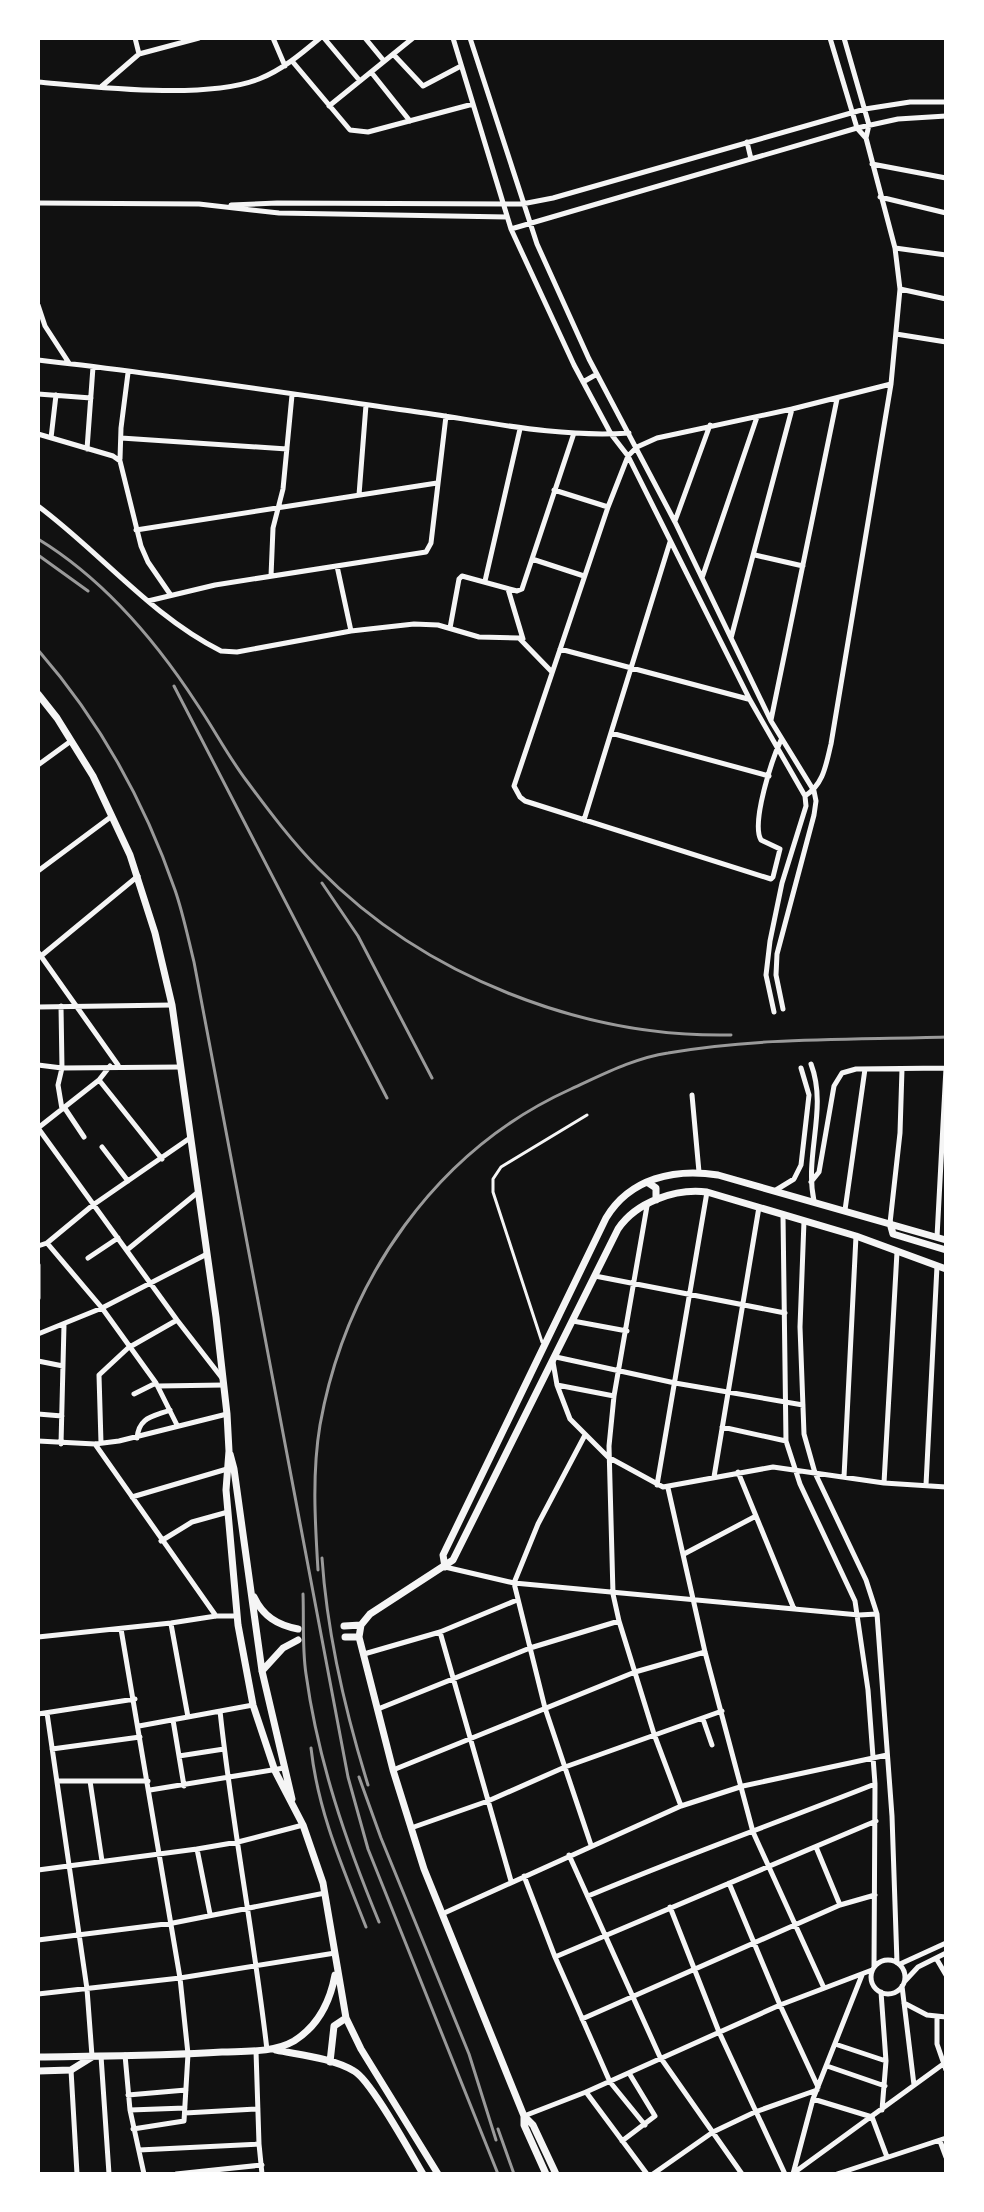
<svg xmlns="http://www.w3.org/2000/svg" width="984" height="2212" viewBox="0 0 984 2212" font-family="Montserrat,sans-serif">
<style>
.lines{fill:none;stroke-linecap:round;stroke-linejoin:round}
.service{stroke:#f5f5f5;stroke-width:3}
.minor{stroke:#f5f5f5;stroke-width:5}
.secondary{stroke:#f5f5f5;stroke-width:7}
.rail{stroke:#9a9a9a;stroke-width:3}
</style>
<rect width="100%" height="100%" fill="#111"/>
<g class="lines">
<!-- service -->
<path class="service" d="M542,1342L493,1192V1179L501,1167L587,1115"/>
<!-- minor -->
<path class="minor" d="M135,38L139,54
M273,38L285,66
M324,38L360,81
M365,38L384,61
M453,38L511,229L574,365L611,434L628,456L750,700L805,796
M470,38L537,244L589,359L675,522L771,721L814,791L816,801L814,815L777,954L776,975L783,1009
M830,38L857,128L865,137
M393,54L423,86L461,66
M292,61L350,130L368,132L473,104
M371,72L410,121
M38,82C96,87 206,100 259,79C282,70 301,54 320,38
M102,86L139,54L199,38
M329,106L413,38
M747,142L751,159
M872,164L946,178
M880,197L946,213
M38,203L199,204L279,213L507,217
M231,205L277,203L522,204L553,198L865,109L910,102H946
M511,229L857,128L898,119L946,116
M895,248L946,255
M900,289L946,299
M38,305L45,326L69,363
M896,334L946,342
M38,360C163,374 287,393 411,411C484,421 556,438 629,433
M583,382L597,374
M38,394L91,398
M38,434L113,456L120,461L141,546L148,562L170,594
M51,438L56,395
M121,438L287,449
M87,449L93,367
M120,459L121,428L128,373
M554,490L608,507
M359,495L366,405
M38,506C100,552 151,616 221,651L237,652L351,631L414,624L438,625L479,637L519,638L551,671
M675,521L710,425
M136,530L437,483
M755,555L803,566
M532,559L584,576
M337,566L351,631
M271,576L273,528L283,489L292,395
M702,578L757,417
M485,581L520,429
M508,589L523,639
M148,601L215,585L426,552L431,543L446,416
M450,628L459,579L462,576L517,591L522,589L574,433
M731,638L792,409L891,384
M560,649L748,699
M771,720L837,399
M611,733L769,776
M781,740C772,759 751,823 761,840L780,849L773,877L771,879L525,801L520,797L514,786L608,507L628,456L637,447L657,438L792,409
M38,765L71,741
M805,796C824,784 826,764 831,744L891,384L900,289L895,248L866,138L869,125L844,38
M584,820L670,542
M38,871L112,816
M38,952L118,1065
M41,956L138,876
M61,1006L62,1068L58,1085L62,1109
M38,1007L172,1005
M774,1012L766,975L770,941L782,883L806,806L805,796
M811,1064C828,1109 804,1155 814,1201
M38,1065L62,1068L181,1067
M99,1080L162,1159
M692,1095L699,1172
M64,1107L84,1137
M38,1128L177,1320L222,1378
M38,1128L99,1080L110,1066
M102,1147L128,1181
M811,1182L819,1172L834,1086L842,1073L856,1069L946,1068
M776,1190L794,1179L801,1165L809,1095L801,1068
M647,1206L614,1396L609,1446L613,1594L619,1621L654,1734L681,1806
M845,1210L865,1069
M783,1215L786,1441L800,1484L855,1601L868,1690L875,1784L874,1967
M804,1221L800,1327L804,1434L815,1473L866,1580L877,1614L892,1816L897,1963
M890,1223L900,1133L902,1069
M937,1237L946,1068
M47,1243L102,1308L156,1383L177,1425
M38,1246L47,1243L93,1205L190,1138
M127,1250L197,1193
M88,1258L118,1238
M38,1265V1298
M595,1276L785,1313
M573,1321L627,1331
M38,1334L102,1308L207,1254
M556,1357L675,1383L803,1405
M38,1361L63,1366
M553,1362L557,1385L570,1419L608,1457L663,1487L773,1467L884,1483L946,1487
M557,1385L614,1396
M158,1386L224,1385
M134,1394L156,1383
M38,1414L62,1416
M722,1427L786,1441
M585,1435L538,1524L514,1583L545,1708L591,1845
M137,1438C139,1417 152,1417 170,1410
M38,1441L95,1444L119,1441L227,1414
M101,1443L99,1375L128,1348L177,1320
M61,1444L64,1325
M95,1444L216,1616
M738,1472L794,1609
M714,1477L759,1207
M844,1477L856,1236
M884,1483L897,1252
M657,1485L707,1192
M926,1485L937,1266
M668,1488L705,1652L753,1832L824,1988
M132,1497L227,1469
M161,1541L192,1522L228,1512
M684,1554L756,1516
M445,1567L514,1583L859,1615L877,1614
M171,1624L188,1717
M121,1629L180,1978L188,2054L184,2121L133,2129
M440,1632L511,1881
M38,1637L171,1623L216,1616H237
M364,1654L440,1632L517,1600
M378,1709L530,1648L619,1621
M220,1711C232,1824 254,1936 267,2050
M47,1713L87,1989L92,2056
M38,1714L135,1699
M703,1719L712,1745
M173,1720L184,1786
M139,1726L253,1705
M52,1749L140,1737
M179,1756L224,1749
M393,1770L635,1672L705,1652
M57,1781H148
M90,1781L102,1861
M150,1790L284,1768
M411,1828L488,1801L565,1767L722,1711
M816,1847L840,1905
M197,1849L210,1914
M569,1855L660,2057L742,2174
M38,1870L197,1849L238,1842L303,1825
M524,1876L555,1957L610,2082L645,2125
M729,1883L780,2005L818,2087
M588,1896C683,1856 779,1822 875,1784
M670,1907L719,2032L785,2174
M442,1914L681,1806L743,1786L887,1755
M38,1940L173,1923L325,1893
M555,1957L876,1821
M936,1958L946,1975
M871 1977a17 17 0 1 1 34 0a17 17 0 1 1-34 0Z
M900,1964L946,1943
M905,1981L918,1967L946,1953
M902,1986L914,2085
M881,1992L886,2061L882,2110
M38,1994L180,1978L335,1953
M904,2003L927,2015L946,2017
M937,2018V2044L946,2070
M582,2019L840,1905L875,1895
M835,2044L886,2061
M256,2051L259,2144L262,2174
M125,2055L130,2110L144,2174
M101,2056L109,2174
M827,2066L885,2086
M71,2070L77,2174
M586,2092L647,2174
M128,2095L186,2090
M813,2099L872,2117L887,2157
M130,2110L185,2108
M185,2113L258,2109
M524,2116L586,2092L780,2005L872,1970
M622,2141L655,2116L629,2073
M940,2141L946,2157
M139,2150L259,2144
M795,2172L946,2062
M176,2174L262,2165
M653,2174L713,2132L755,2112L817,2090
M793,2174L813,2099L862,1975
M837,2174L946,2138"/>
<!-- secondary -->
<path class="secondary" d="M38,694L57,718L93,776L130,855L155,933L172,1005L216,1317L227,1414L229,1451L226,1490L238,1625L253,1705L275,1771L303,1825L323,1883L346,2018L361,2049L438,2174
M647,1182L656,1188V1200
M890,1223L893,1234L946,1250
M230,1454L234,1469L262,1671L292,1799
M445,1567L443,1555L606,1218C630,1178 675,1168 718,1175L946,1240
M254,1597C263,1616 277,1625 298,1629
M344,1626L361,1625
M345,1637H359
M262,1671L283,1648L298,1640
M276,2050C300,2055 332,2058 354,2071C371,2080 411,2154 423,2174
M38,2057C99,2056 161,2056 222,2052C246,2051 273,2053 294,2041C318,2026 330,2002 335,1975
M330,2062L334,2026L346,2018
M38,2071L71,2070L92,2057
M524,2116L533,2125L556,2174
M546,2174L524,2125V2116L424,1869L393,1770L359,1637L361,1625L370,1614L453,1560L618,1229C636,1202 676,1188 707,1192L856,1236L946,1269"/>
<!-- rail -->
<path class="rail" d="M38,539C102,578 156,641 197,704C214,729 228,756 246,780C269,811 293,843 319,869C424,976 582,1038 731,1035
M38,555L88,591
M38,650C99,720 145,803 175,890C183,913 188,938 194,962L348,1777L368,1849L498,2174
M174,686L387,1098
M322,883L358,936L432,1078
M322,1558C327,1632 346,1714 368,1785
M318,1570C315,1522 312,1473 320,1425C346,1280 436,1150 571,1089C602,1075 634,1058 668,1053C759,1037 854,1040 946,1037
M303,1594C304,1620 302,1648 306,1674C318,1761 346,1842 379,1922
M311,1748C318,1812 343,1868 366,1927
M359,1777L381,1838L469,2054L496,2140
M498,2129L514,2174"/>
</g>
<!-- border -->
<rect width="984" height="2212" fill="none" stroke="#ffffff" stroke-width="80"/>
</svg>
